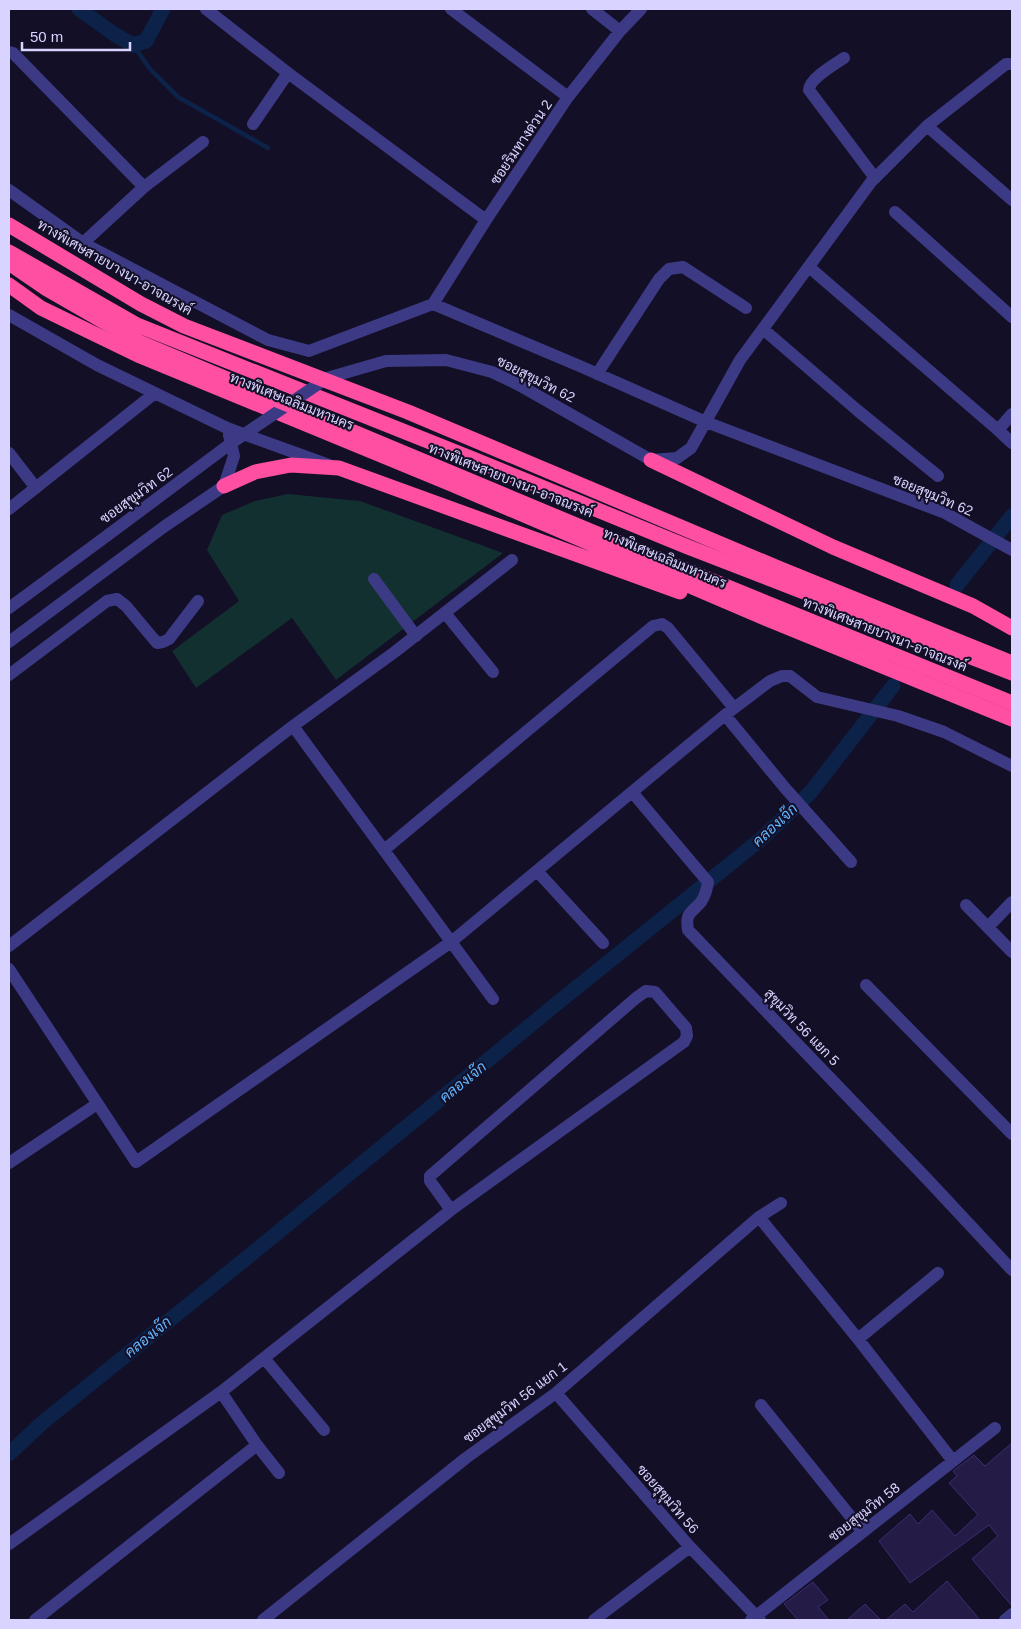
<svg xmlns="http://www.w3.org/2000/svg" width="1021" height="1629" viewBox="0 0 1021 1629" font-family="Arial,Sarabun,sans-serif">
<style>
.green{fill:#12302f}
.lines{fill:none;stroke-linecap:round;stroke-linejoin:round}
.stream{stroke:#0c2248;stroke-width:4.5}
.canal{stroke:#0c2248;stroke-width:15}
.building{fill:#241b47;stroke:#3b2d73}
.minor{stroke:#3d3a85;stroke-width:12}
.highway{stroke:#ff4fa3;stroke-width:15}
.minor-bridge{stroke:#3d3a85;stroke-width:12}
.highway-bridge{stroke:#ff4fa3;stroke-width:15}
.labels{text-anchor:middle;stroke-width:4;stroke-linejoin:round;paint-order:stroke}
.street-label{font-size:14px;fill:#d9d4ff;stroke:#130f26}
.water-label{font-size:15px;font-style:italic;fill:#62b6ff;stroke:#130f26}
</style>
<rect width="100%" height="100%" fill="#130f26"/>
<!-- green -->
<path class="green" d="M288,494L360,501L503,553L336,680L292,618L196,688L172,651L239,601L207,550L222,515L255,501Z"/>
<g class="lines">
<!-- stream -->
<path class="stream" d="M133,45L150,69L178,97L268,148"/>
<!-- canal -->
<path class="canal" d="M79,9L114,34L133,45L146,41L163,9
M957,585L1012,516
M9,1454L42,1423L254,1252L555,1005L761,839L810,793L893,686"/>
</g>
<!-- building -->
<path class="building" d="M1012,1443V1606L972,1559L998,1536L989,1525L910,1583L879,1541L910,1514L918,1524L932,1510L955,1536L978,1515L949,1483L957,1476L953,1471L974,1455L985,1466Z
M947,1581L980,1620H886L905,1604L913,1612Z
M813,1582L828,1600L818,1607L829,1620H798L784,1604Z
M865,1604L881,1620H847Z"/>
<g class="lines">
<!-- minor -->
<path class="minor" d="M206,9L288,73L486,220
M451,9L568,97
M620,31L641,9
M9,52L13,53L144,187
M844,58C835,64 809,79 809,90L875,178
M253,124L288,73
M927,126L1012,200
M9,190L83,243L268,340L309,351L433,304L582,367L706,422L945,513L1012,550
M895,212L1012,317
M83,243L144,187L203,142
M809,267L998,430L1012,414
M433,304L486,220L568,97L620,31L592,9
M9,315L97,365L227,428L329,465
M763,329L857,410L938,476
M597,374L659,279L669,269L683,267L746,308
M519,385L651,460L677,458L691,448L740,360L871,182L927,126L1006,64H1012
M998,430L1012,443
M9,453L36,488
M9,509L155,393
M374,579L416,636
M9,608L108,535
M445,613L493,672
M9,642L165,526L224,486L234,456L229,435
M9,675L107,601L117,599L126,606L157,643L163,642L169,639L198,601
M725,715L785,788L851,862
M293,726L493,999
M632,792L708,882C707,889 705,896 701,902C691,914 685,912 688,930L928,1180L1012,1270
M384,850L653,626L662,624L668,628L734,708
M537,871L603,943
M966,905L1012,952
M988,927L1012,902
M9,946L293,726L396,651L512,560
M9,969L136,1162L451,942L725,715L770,681L782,676H790L817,697L898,716L944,732L1012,766
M866,985L1012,1134
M9,1163L97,1104
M759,1217L858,1339L953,1461
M858,1339L938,1273
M264,1358L324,1430
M221,1392L257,1445L279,1473
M556,1393L690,1547L760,1620
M761,1405L863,1532
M9,1544L221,1392L451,1210L684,1042L687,1036L686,1028L655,992L646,991L636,998L430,1176V1181L451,1210
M35,1620L257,1445
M263,1620L466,1458L556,1393L759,1217L781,1203
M594,1620L690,1547
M751,1620L995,1428
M1005,1620L1012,1614"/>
<!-- highway -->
<path class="highway" d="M9,252L137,325L468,457L688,547L1012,673
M9,285L41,308L138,355L449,483L765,618L1012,719
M651,460L833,547L973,606L1012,628
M224,486L255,472L291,465L339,468L680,592"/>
<!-- minor-bridge -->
<path class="minor-bridge" d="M108,535L230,444L327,378L386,361L446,360L492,372L519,385"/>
<!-- highway-bridge -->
<path class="highway-bridge" d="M9,225L141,304L184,326L408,412L778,568L1012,663
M9,263L47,289L141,343L595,533L1012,703"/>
</g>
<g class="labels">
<!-- street labels -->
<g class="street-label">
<text transform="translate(521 142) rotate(-56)" y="5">ซอยริมทางด่วน 2</text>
<text transform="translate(115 267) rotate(30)" y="5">ทางพิเศษสายบางนา-อาจณรงค์</text>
<text transform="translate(536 379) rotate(27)" y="5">ซอยสุขุมวิท 62</text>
<text transform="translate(292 401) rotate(22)" y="5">ทางพิเศษเฉลิมมหานคร</text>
<text transform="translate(511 480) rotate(22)" y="5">ทางพิเศษสายบางนา-อาจณรงค์</text>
<text transform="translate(136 495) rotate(-36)" y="5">ซอยสุขุมวิท 62</text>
<text transform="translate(933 495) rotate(23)" y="5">ซอยสุขุมวิท 62</text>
<text transform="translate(665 558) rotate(23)" y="5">ทางพิเศษเฉลิมมหานคร</text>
<text transform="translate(885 634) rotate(22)" y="5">ทางพิเศษสายบางนา-อาจณรงค์</text>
<text transform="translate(802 1027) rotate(46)" y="5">สุขุมวิท 56 แยก 5</text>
<text transform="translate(515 1402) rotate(-37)" y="5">ซอยสุขุมวิท 56 แยก 1</text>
<text transform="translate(668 1499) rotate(49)" y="5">ซอยสุขุมวิท 56</text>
<text transform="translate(864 1512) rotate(-38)" y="5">ซอยสุขุมวิท 58</text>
</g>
<!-- water labels -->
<g class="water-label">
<text transform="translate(775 825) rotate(-43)" y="5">คลองเจ๊ก</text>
<text transform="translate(463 1082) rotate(-39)" y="5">คลองเจ๊ก</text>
<text transform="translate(148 1337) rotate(-39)" y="5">คลองเจ๊ก</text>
</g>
</g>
<!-- border -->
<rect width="1021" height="1629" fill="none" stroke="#d9d4ff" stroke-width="20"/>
<!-- scale -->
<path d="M22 42v8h108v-8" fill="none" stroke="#d9d4ff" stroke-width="2.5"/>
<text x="30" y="42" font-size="15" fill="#d9d4ff" stroke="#130f26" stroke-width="4" paint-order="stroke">50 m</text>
</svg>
